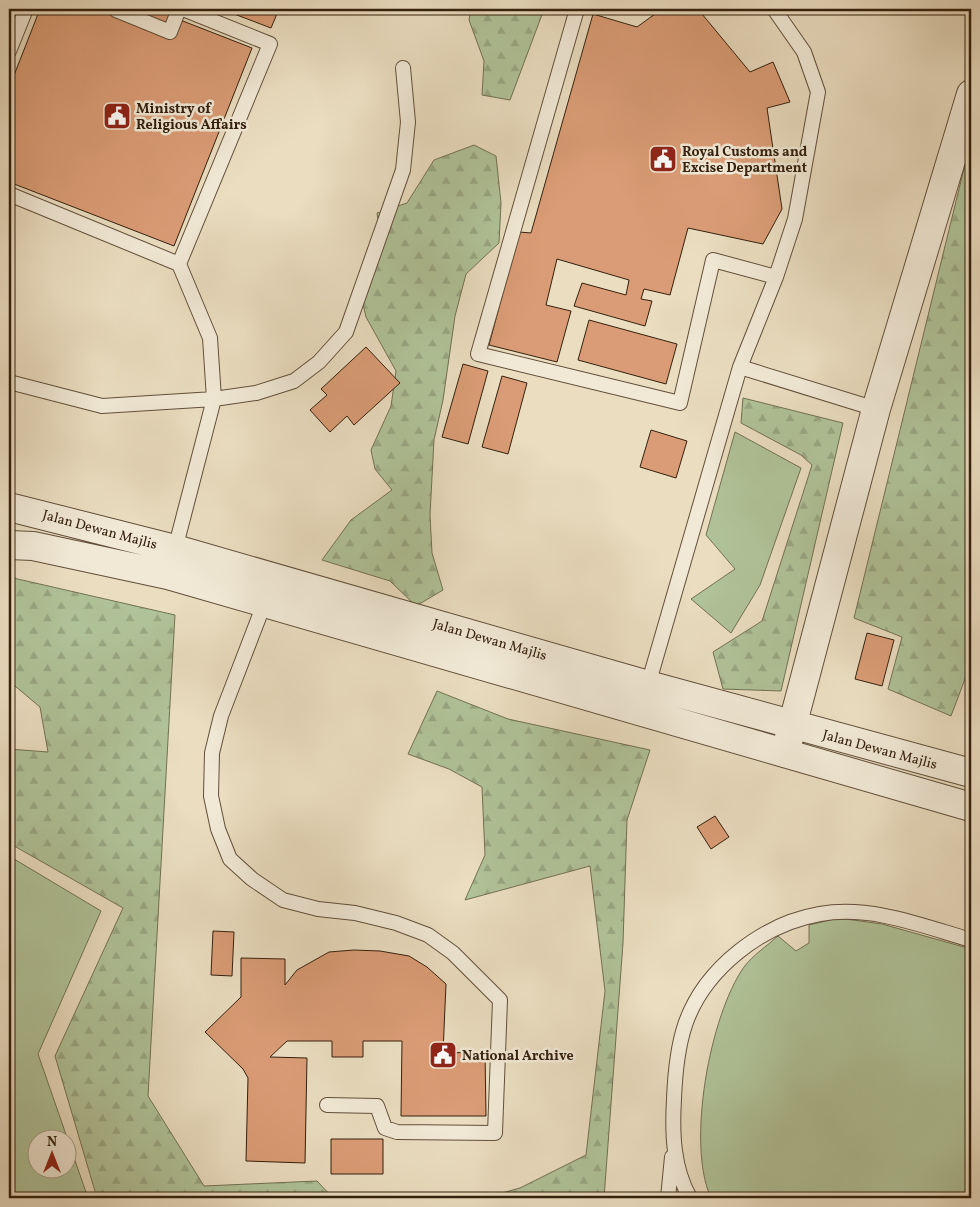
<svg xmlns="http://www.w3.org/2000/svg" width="980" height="1207" viewBox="0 0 980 1207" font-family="Vollkorn,serif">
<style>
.green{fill:#b0c298;stroke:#727152;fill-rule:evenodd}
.forest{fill:url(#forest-firs);stroke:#727152}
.building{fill:#da9c76;stroke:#34200d}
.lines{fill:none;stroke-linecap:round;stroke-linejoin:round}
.service-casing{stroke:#624f3a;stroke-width:16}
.minor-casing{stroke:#624f3a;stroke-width:30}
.tertiary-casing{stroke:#624f3a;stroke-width:30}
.service{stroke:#f1e9d6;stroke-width:14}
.minor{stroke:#f1e9d6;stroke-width:28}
.tertiary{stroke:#f1e9d6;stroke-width:28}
.labels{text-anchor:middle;stroke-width:5;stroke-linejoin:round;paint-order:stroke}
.poi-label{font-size:14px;font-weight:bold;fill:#34200d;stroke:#f1e9d6;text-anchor:start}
.street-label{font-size:14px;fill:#34200d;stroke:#f1e9d6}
</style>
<defs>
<pattern id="forest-firs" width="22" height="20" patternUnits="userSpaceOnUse" patternTransform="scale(1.25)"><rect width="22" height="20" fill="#b0c298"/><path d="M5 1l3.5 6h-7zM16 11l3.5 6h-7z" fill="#98a682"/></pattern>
</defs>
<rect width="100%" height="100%" fill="#eaddc0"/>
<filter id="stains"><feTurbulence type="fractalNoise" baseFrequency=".004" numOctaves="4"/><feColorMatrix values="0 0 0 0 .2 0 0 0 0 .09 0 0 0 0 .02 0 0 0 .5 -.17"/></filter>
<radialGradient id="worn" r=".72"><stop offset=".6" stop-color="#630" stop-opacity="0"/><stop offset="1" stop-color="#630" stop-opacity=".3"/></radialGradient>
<!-- green -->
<path class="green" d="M735,432L801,468L760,585L731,633L691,599L735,569L706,535Z
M9,856L101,911L38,1054L88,1198H9ZM38,1140H68V1170H38Z
M838,918L882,924L971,949V1195L952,1198H711C686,1144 710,1015 744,967C753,955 767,946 778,936L796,951L809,943V925Z"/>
<!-- forest -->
<path class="forest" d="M471,9H540L543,12L510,100L482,95L484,61L469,20Z
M971,140V663L951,716L888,689L902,637L854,618Z
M474,145L496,156L501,203L499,243L466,274L455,316L443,400L434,440L430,515L432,553L443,590L416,606L390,581L322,560L351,520L392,490L375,469L371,450L391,406L396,371L366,317L363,304L380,233L377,213L407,203L434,160Z
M743,398L843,423L781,691L723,689L713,652L762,621L812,465L801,455L741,423Z
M9,577L175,615L148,1096L204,1186L317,1181L333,1198H97L55,1056L123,908L9,843V749L48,752L40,707L9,681Z
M437,691L508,719L650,750L627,820L623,943L604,1198H484L520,1188L586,1155L605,991L590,866L465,900L485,855L482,787L449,769L408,754Z"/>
<!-- building -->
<path class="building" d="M40,9H149L156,11L157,9H173L170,16L252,48L174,246L9,182V88Z
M221,9H279L271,28Z
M662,9H689L702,14L750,72L773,62L790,102L767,108L782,209L763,244L688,228L670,295L644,289L641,299L652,301L645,326L574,306L582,283L626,295L629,280L557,259L546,305L571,311L557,362L489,345L519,232L531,233L593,14L637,27Z
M589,320L677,344L666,384L578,360Z
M366,347L400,383L354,425L347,416L330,432L310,410L327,395L321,389Z
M463,364L488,371L468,444L442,437Z
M502,376L527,383L508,454L482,447Z
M651,430L687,441L676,478L640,467Z
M867,633L894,640L882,686L855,679Z
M715,816L729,837L711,849L697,827Z
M213,931L234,932L232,976L211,975Z
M354,950L380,951L409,956L427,967L446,984L443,1053L485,1052L486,1116H401L402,1041H363V1057H332V1041H287L270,1057L307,1058L305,1163L246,1161L248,1078L243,1069L205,1032L241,997V958L285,959V985L297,970L329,952Z
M331,1139H383V1174H331Z"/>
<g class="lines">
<defs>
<path id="service" d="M116,9V10L170,32L179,9
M577,9L478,354L680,403L713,260L776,277
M9,51L26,9
M9,194L179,264L270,44L183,9
M740,367L876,409
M9,382L102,406L214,399L256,393L294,381L319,362L346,332L403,170L408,122L403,68
M174,553L214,399L210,338L179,264
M266,599L221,716L212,753L211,796L218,829L230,859L252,879L283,900L318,909L355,913L396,923L428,935L453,953L500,1000L495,1133L397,1132L385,1128L377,1106L327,1105
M648,685L740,367L776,277L795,219L818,92L804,52L774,9
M668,1198L672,1157
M690,1198C673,1168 672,1133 674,1099C675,1074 677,1049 685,1025C704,969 762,924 820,914C871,905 923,926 971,940"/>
<path id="minor" d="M785,753L876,409L971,94"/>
<path id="tertiary" d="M9,507L175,549L648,685L971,773
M9,545L33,546L168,575L971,807"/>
</defs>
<!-- service casing -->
<use href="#service" class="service-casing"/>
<!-- minor casing -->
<use href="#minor" class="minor-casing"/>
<!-- tertiary casing -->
<use href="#tertiary" class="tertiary-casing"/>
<!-- service -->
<use href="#service" class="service"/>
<!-- minor -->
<use href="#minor" class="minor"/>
<!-- tertiary -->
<use href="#tertiary" class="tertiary"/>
</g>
<!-- icons -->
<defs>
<symbol id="civic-square" viewBox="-11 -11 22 22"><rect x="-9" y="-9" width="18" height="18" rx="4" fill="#8f2418" stroke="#f1e9d6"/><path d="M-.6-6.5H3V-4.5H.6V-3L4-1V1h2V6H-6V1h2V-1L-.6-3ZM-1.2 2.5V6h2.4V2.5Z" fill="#fff"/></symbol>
</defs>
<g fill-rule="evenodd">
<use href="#civic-square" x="101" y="100" width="32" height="32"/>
<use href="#civic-square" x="647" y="143" width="32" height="32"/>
<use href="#civic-square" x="427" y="1039" width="32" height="32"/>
</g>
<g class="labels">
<!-- poi labels -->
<g class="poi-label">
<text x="136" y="113">Ministry of<tspan x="136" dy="16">Religious Affairs</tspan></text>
<text x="682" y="156">Royal Customs and<tspan x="682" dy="16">Excise Department</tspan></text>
<text x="462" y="1060">National Archive</text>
</g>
<!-- street labels -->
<g class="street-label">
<text transform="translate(100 529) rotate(15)" y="5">Jalan Dewan Majlis</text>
<text transform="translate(490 639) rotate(16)" y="5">Jalan Dewan Majlis</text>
<text transform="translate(880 749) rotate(15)" y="5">Jalan Dewan Majlis</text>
</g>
</g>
<!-- margin -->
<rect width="980" height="1207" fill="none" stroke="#eaddc0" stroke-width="30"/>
<rect x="10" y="10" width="960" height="1187" fill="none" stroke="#34200d" stroke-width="2.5"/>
<rect x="15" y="15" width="950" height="1177" fill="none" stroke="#34200d"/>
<!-- north arrow -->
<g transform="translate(52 1154)"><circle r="24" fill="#f1e9d6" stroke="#a59986"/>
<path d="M0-4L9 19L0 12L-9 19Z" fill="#8f2418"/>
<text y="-8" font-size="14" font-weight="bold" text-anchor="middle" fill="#34200d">N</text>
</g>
<rect width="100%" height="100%" filter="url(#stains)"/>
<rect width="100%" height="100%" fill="url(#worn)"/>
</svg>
